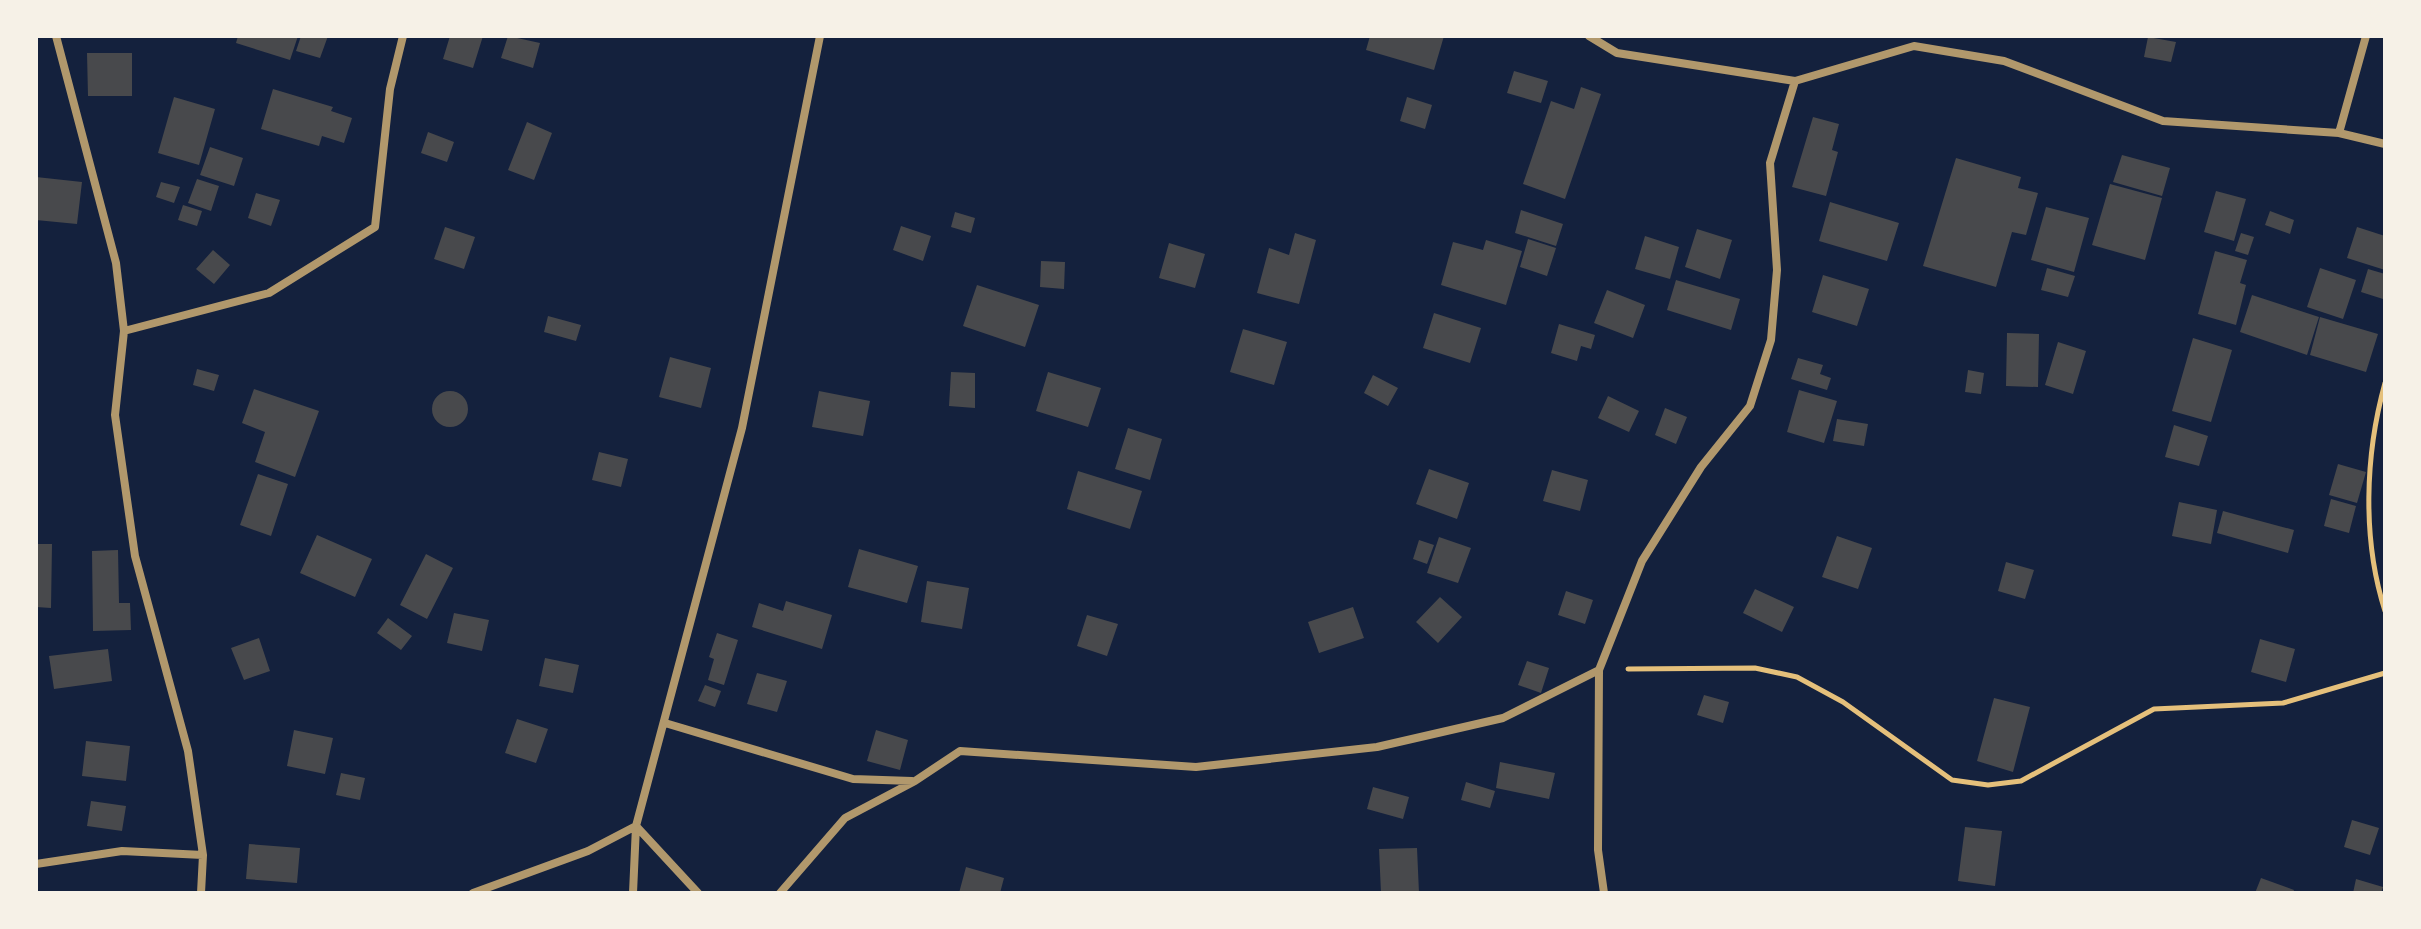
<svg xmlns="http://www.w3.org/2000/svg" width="2421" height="929" viewBox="0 0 2421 929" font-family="Signika,sans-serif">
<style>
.building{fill:#48494c}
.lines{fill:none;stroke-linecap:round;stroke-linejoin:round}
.path{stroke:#e5c07b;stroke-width:5}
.minor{stroke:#b1986c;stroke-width:8}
</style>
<rect width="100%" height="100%" fill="#14213d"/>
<!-- building -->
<path class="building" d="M238,36H298L290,60L236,43Z
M301,36H328L320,58L296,51Z
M450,36H483L473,68L443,59Z
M508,36L540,43L533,68L501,58Z
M1370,36H1444L1434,70L1366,50Z
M2148,37L2176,42L2171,62L2144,57Z
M87,53H132V96H88Z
M1514,71L1548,81L1541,103L1507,93Z
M1581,87L1601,94L1565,199L1523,184L1551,101L1574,109Z
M273,89L333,107L331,111L352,118L344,143L322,136L319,146L261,129Z
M174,97L215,109L199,165L158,153Z
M1407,97L1432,105L1425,129L1400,121Z
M1813,117L1839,124L1832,150L1838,152L1826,196L1792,187Z
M527,122L552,133L534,180L508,170Z
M428,132L454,142L447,162L421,153Z
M210,147L243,158L234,186L200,175Z
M2122,155L2170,168L2162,196L2113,182Z
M1956,158L2021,177L2018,188L2038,193L2026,235L2012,232L1996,287L1923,266Z
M36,177L82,182L77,224L36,220Z
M197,179L219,186L211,211L188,203Z
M161,182L180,187L174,203L156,197Z
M2110,184L2162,198L2145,260L2092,245Z
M2216,191L2246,199L2234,241L2204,232Z
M256,193L280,200L271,226L248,218Z
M1830,202L1899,223L1887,261L1819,241Z
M183,205L202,211L197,226L178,220Z
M2046,207L2089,218L2074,272L2031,260Z
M1521,210L1563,224L1556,246L1515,233Z
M2270,211L2294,220L2290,234L2265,225Z
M955,212L975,218L971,233L951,227Z
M901,226L931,236L923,261L893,250Z
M445,227L475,237L464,269L434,259Z
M2357,227L2385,236V270L2347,258Z
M1697,229L1732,240L1720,279L1685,267Z
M1295,233L1316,240L1299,304L1257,293L1269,248L1289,255Z
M2241,233L2254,237L2248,255L2235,251Z
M1645,236L1679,247L1670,279L1635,269Z
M1528,239L1556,248L1547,276L1520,267Z
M1486,240L1522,251L1506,305L1441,285L1453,242L1483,250Z
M1169,243L1205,254L1195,288L1159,278Z
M213,250L230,265L214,284L196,269Z
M2215,251L2247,260L2240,283L2246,285L2236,325L2198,314Z
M1041,261L1065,262L1064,289L1040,287Z
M2047,268L2075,276L2068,297L2041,290Z
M2320,268L2356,280L2343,319L2307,307Z
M2368,269L2385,274L2383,299L2361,292Z
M1823,275L1869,289L1857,326L1812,312Z
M1676,280L1740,299L1731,330L1667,310Z
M977,285L1039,305L1025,347L963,326Z
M1607,290L1645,305L1633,338L1594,323Z
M2252,295L2319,317L2307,355L2240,332Z
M1434,313L1481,328L1470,363L1423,348Z
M548,316L581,325L576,341L544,332Z
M2320,317L2378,334L2366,372L2310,355Z
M1559,324L1595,335L1591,349L1581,346L1577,361L1551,353Z
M1243,329L1287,342L1274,385L1230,372Z
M2007,333L2039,334L2038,387L2006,386Z
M2193,338L2232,350L2211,422L2172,411Z
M2058,342L2086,351L2073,394L2045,385Z
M670,357L711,368L701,408L659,397Z
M1798,358L1823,365L1820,374L1831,378L1827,390L1791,379Z
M197,369L219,375L214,391L193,385Z
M1968,370L1984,373L1981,394L1965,392Z
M951,372L975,373V408L949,406Z
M1048,372L1101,388L1088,427L1036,411Z
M1373,375L1398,388L1388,406L1364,393Z
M254,389L319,411L295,477L255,462L265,432L242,423Z
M1799,390L1837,401L1824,443L1787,432Z
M432 409a18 18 0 1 1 36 0a18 18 0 1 1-36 0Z
M819,391L870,401L863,436L812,427Z
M1608,396L1639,411L1629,432L1598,418Z
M1665,408L1687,417L1676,444L1655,435Z
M1837,419L1868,424L1864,446L1833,441Z
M2174,425L2208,436L2199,466L2165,457Z
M1128,428L1162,439L1150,480L1115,469Z
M599,452L628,459L621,487L592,480Z
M2338,464L2366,472L2357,503L2329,495Z
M1429,469L1469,483L1457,519L1416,504Z
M1552,470L1588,480L1580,511L1543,501Z
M1078,471L1142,491L1130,529L1067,509Z
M258,474L288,484L271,536L240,525Z
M2331,499L2356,506L2349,533L2324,526Z
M2179,502L2217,510L2211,544L2172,536Z
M2223,511L2294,530L2288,553L2217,533Z
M317,535L372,559L355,597L300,573Z
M1837,536L1872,548L1858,589L1822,577Z
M1439,537L1471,548L1458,583L1427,573Z
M1419,540L1434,545L1427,564L1413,559Z
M36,544H52L51,608L36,607Z
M859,549L918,566L907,603L848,587Z
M118,550L119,603H130L131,630L93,631L92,551Z
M426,554L453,568L427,619L400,605Z
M2006,562L2034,570L2025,599L1998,591Z
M927,581L969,588L962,629L921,622Z
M1755,589L1794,607L1782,632L1743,613Z
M1566,591L1593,600L1585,624L1558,615Z
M1440,597L1462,617L1438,643L1416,622Z
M786,601L832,615L822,649L752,627L759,603L783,611Z
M1353,607L1364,638L1319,653L1308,622Z
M454,613L489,620L482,651L447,643Z
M1087,615L1118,624L1107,656L1077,646Z
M388,618L412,636L401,650L377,633Z
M717,633L738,640L724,685L708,680L714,659L709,657Z
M259,638L270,671L244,680L231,648Z
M2260,639L2295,649L2286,682L2251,672Z
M108,649L112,681L54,689L49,656Z
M545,658L579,665L573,693L539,686Z
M1527,661L1549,668L1541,693L1518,685Z
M757,673L787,681L777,712L747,704Z
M705,685L721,691L715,707L698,701Z
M1704,695L1729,702L1723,723L1697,715Z
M1994,698L2030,707L2013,772L1977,761Z
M517,719L548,729L536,763L505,753Z
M294,730L333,738L325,774L287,766Z
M876,730L908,740L900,770L867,761Z
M86,741L130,746L126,781L82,776Z
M1500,762L1555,773L1549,799L1496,788Z
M341,773L365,778L360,800L336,795Z
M1466,782L1495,791L1490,808L1461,800Z
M1373,787L1409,797L1403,819L1367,809Z
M91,801L126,806L122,831L87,826Z
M2352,820L2379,828L2370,855L2344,847Z
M1965,827L2002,831L1995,886L1958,881Z
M249,844L300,848L297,883L246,879Z
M1417,848L1419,893H1381L1379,849Z
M966,867L1004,878L1000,893H959Z
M2261,878L2294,890L2293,893H2255Z
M2356,879L2383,887L2381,893H2353Z"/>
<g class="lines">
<!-- path -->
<path class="path" d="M2385,383C2365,455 2362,539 2385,611
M1628,669L1755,668L1797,677L1843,702L1952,780L1988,785L2021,781L2154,709L2283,703L2385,673"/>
<!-- minor -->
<path class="minor" d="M56,36L116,263L124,331
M1589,36L1617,53L1795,81L1914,46L2004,61L2163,121L2339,133L2385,144
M2339,133L2366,36
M1599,670L1598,850L1604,893
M665,723L853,779L912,781
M36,864L122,851L203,855
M201,893L203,855L188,751L135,556L115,415L124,331L269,293L375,227L390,89L403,36
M473,893L588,851L636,826L698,893
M633,893L636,826L742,428L820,36
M780,893L845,818L915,781L960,751L1196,767L1377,747L1503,718L1599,670L1642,561L1701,467L1750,406L1771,340L1777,270L1770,163L1795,81"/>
</g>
<!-- border -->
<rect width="2421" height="929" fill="none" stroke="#f6f1e7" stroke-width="76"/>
</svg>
